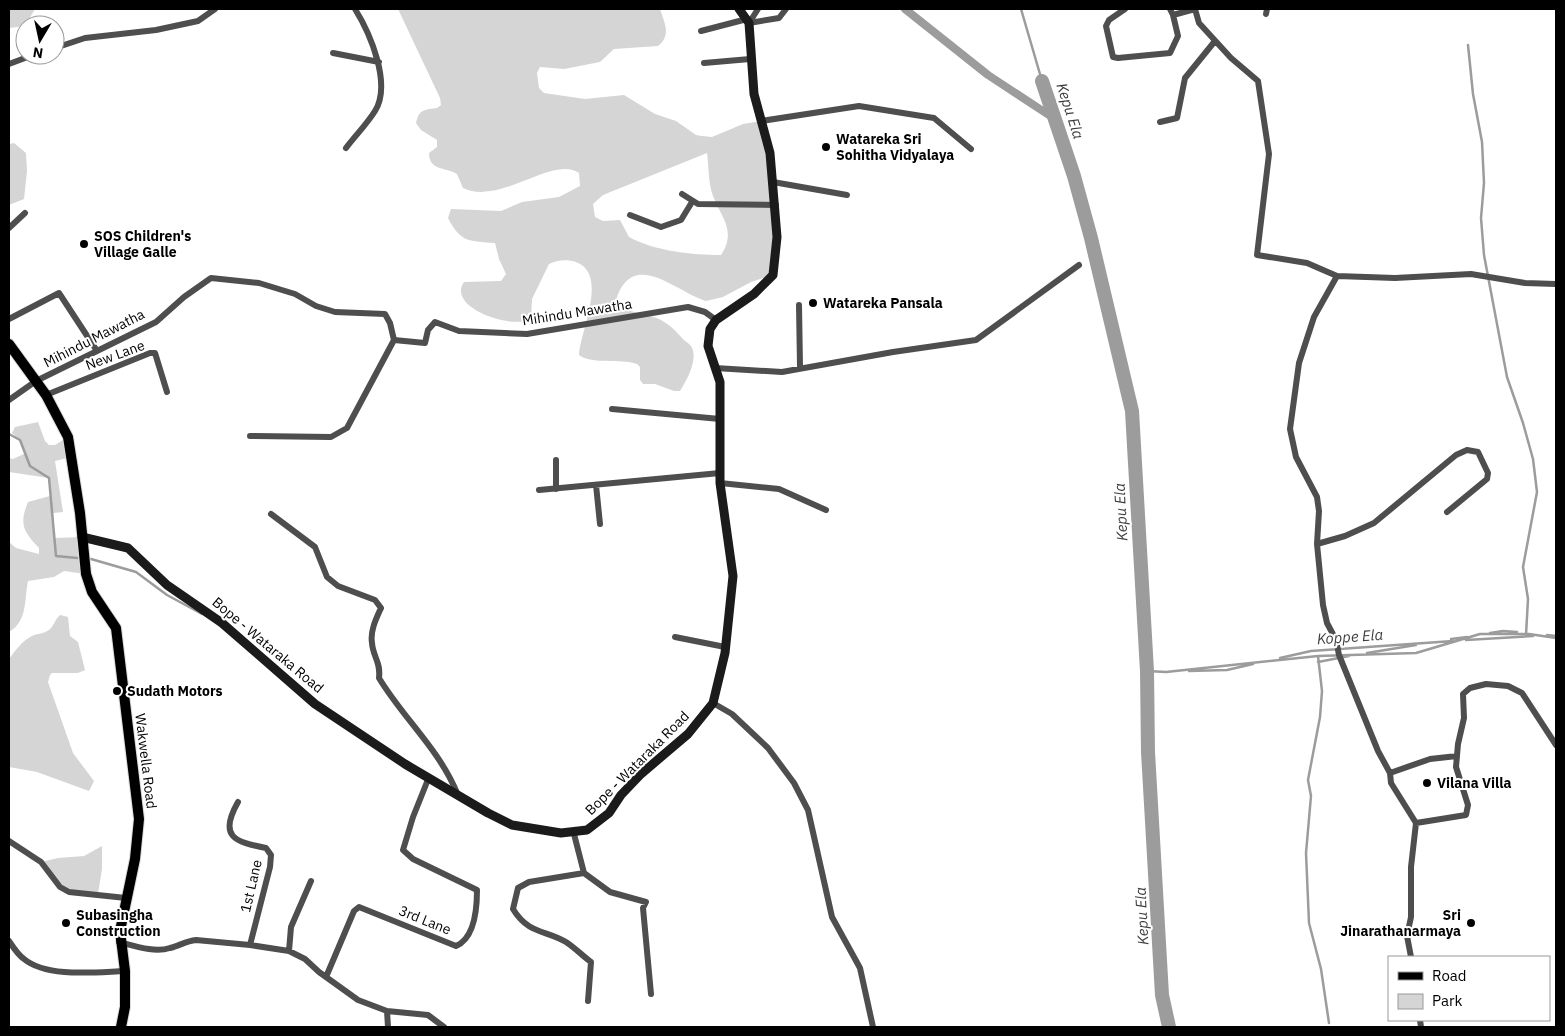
<svg xmlns="http://www.w3.org/2000/svg" width="1565" height="1036" viewBox="0 0 1565 1036" font-family="'IBM Plex Sans',sans-serif">
<style>
.green{fill:#d5d5d5;fill-rule:evenodd}
.lines{fill:none;stroke-linecap:round;stroke-linejoin:round}
.stream{stroke:#9c9c9c;stroke-width:2.5}
.canal{stroke:#9c9c9c;stroke-width:8}
.river{stroke:#9c9c9c;stroke-width:14}
.primary-casing{stroke:#dbdbdb;stroke-width:12}
.street{stroke:#4e4e4e;stroke-width:6}
.secondary{stroke:#1b1b1b;stroke-width:9}
.primary{stroke:#000;stroke-width:10}
.poi-dot{fill:#000;stroke:#fff;stroke-width:2}
.labels{text-anchor:middle;stroke-width:4;stroke-linejoin:round;paint-order:stroke}
.poi-label{font-size:14px;font-weight:bold;fill:#000;stroke:#fff;text-anchor:start}
.street-label{font-size:14px;fill:#000;stroke:#fff}
.water-label{font-size:15px;font-style:italic;fill:#3d3d3d;stroke:#fff}
</style>
<rect width="100%" height="100%" fill="#fff"/>
<!-- green -->
<path class="green" d="M9,9H35L25,26L9,28Z
M398,9H660C664,22 672,35 658,46L614,49L600,62L564,69L540,67L537,73L539,88L544,93L585,99L624,95L655,114L676,121L696,135L702,136L712,137L743,124L761,121L774,186L773,275L751,282L723,297L706,301C677,293 633,247 616,300C624,314 648,313 661,320C670,325 676,331 682,338C684,341 689,343 691,346C699,358 687,380 680,391H674L655,384H643L640,380V367L637,364C620,358 592,365 579,355C580,332 609,274 576,262C567,259 557,260 549,264L532,299L531,319C511,330 446,307 464,282L501,281L506,274L499,259L495,243C469,241 461,243 448,218L451,209L501,211L522,202L559,197L580,186L579,173C553,155 500,206 463,188L457,174C446,167 429,171 429,153L437,147V140L421,130L416,123C419,108 426,110 437,108L441,105L440,98ZM707,153C709,167 708,182 713,196C721,217 737,231 721,255C693,255 654,251 629,237L620,220L603,221L595,217L593,204L603,195Z
M14,143L26,153L27,171L24,199L9,205V144Z
M38,422L45,441L49,445H55L68,437L72,457L55,461L63,512L53,513L54,538L82,537L86,574L64,571L54,577L28,581C24,600 28,621 9,632V542L16,548L39,554V548C23,531 19,524 28,502L50,496L49,478L9,472V458L13,459L26,453L20,440L12,433L15,427Z
M60,615L68,617L70,636L78,642L85,670L78,673H52L50,675L48,682L73,753L94,781L89,791L37,772L9,767V659C15,651 22,641 32,636C38,633 46,634 51,628C55,623 55,620 60,615Z
M102,846V869L98,894L69,892L41,862L58,858L84,856Z"/>
<g class="lines">
<!-- stream -->
<path class="stream" d="M1021,9L1042,81
M1468,45L1473,94L1482,142L1484,183L1481,218L1484,255L1507,377L1523,423L1533,459L1537,492L1523,567L1528,599L1526,635
M9,434L20,440L30,466L49,478L56,556L77,558
M91,559L136,572L167,595L202,614
M1490,633L1503,631L1517,632
M1547,635L1556,636
M1451,639L1467,637
M1466,640L1533,636
M1367,653L1416,645
M1318,656L1322,691L1320,717L1308,780L1311,796L1306,853L1309,923L1321,969L1329,1023
M1280,658L1311,651L1453,641
M1318,662L1349,656
M1147,671L1166,672L1318,656L1416,653L1480,634H1529L1556,638
M1189,671L1227,670L1253,664"/>
<!-- canal -->
<path class="canal" d="M905,9L988,75L1055,119"/>
<!-- river -->
<path class="river" d="M1042,81L1074,176L1091,238L1132,411L1147,671L1148,752L1162,995L1169,1027"/>
<defs>
<path id="primary" d="M9,344L46,395L68,437L80,513L86,574L92,592L116,628L139,819L135,859L120,931L125,971V1007L121,1027"/>
</defs>
<!-- primary casing -->
<use href="#primary" class="primary-casing"/>
<!-- street -->
<path class="street" d="M758,9L749,23L779,18L786,9
M1125,9L1109,20L1106,26L1113,57L1118,58L1170,53L1178,36L1173,15L1170,9
M1195,9L1199,23L1231,58L1258,81L1269,154L1257,255L1307,263L1337,276L1395,278L1471,274L1525,283L1556,284
M1266,14L1267,9
M1173,15L1195,9
M701,31L747,19
M55,48L85,38L156,30L198,21L215,9
M333,53L379,62
M704,63L750,59
M9,64L33,55
M761,121L859,106L934,118L971,149
M1160,122L1177,118L1185,78L1215,41
M346,148C355,136 367,124 375,111C392,84 370,33 355,9
M773,182L847,195
M682,194L698,204L776,205
M630,215L661,227L681,220L692,202
M9,228L25,213
M1337,276L1314,317L1299,363L1290,429L1296,457L1317,497L1319,511L1317,544L1323,605L1327,623L1336,640L1339,655L1378,751L1390,773L1391,783L1416,823L1411,867V917L1407,936L1411,957
M799,305L800,367
M9,319L59,293L97,351
M394,340L425,343L428,330L435,322L459,331L527,334L688,307L705,312L716,320
M715,368L782,372L893,352L976,340L1079,265
M46,395L150,353H155L167,392
M9,400L36,381L156,322L184,297L211,278L259,283L295,294L316,306L335,312L385,314L390,323L394,340L347,428L331,437L250,436
M612,409L720,419
M720,483L779,489L826,510
M596,485L600,524
M556,489V460
M539,490L720,473
M271,514L315,547L327,577L338,586L375,600L381,608C376,619 370,631 372,643C373,657 381,662 379,678C403,718 439,749 457,793
M1317,544L1345,536L1374,523L1456,455L1467,450L1478,452L1488,473L1487,479L1447,512
M675,637L725,647
M713,703L732,714L768,748L794,783L808,810L832,917L860,968L873,1027
M1390,773L1430,759L1457,756
M238,802C218,837 235,842 266,848L271,855L270,867L250,945
M1416,823L1466,815L1468,805L1456,767L1458,744L1464,718L1463,694L1470,688L1486,684L1508,686L1522,693L1556,745
M574,834L584,873L529,882L518,888L513,909C528,934 546,930 566,942C575,948 583,956 591,962L588,1001
M9,841L41,862L60,887L69,892L126,898
M584,873L610,892L646,902L643,908L651,994
M9,941C13,947 18,955 24,959C47,978 96,972 125,971
M119,942C135,946 154,953 170,948C179,946 186,941 196,940L250,945L289,951L305,959L319,972L358,1000L387,1011L428,1015L444,1027
M289,951L291,927L311,881
M326,977L354,911L359,907L456,946C475,938 477,908 477,890L413,859L403,850L413,817L429,777
M387,1011L388,1027
M1420,1020L1421,1027"/>
<!-- secondary -->
<path class="secondary" d="M82,537L128,548L167,585L222,623L315,704L405,764L488,813L512,825L561,833L587,830L600,820L609,813L621,795L641,774L688,734L713,703L725,653L733,576L720,483V382L708,346L710,329L716,320L754,294L773,275L777,237L770,153L754,94L749,23L739,9"/>
<!-- primary -->
<use href="#primary" class="primary"/>
</g>
<!-- markers -->
<g class="poi-dot">
<circle cx="826" cy="147" r="5"/>
<circle cx="84" cy="244" r="5"/>
<circle cx="813" cy="303" r="5"/>
<circle cx="117" cy="691" r="5"/>
<circle cx="1427" cy="783" r="5"/>
<circle cx="66" cy="923" r="5"/>
<circle cx="1471" cy="923" r="5"/>
</g>
<g class="labels">
<!-- poi labels -->
<g class="poi-label">
<text x="836" y="144">Watareka Sri<tspan x="836" dy="16">Sohitha Vidyalaya</tspan></text>
<text x="94" y="241">SOS Children's<tspan x="94" dy="16">Village Galle</tspan></text>
<text x="823" y="308">Watareka Pansala</text>
<text x="127" y="696">Sudath Motors</text>
<text x="1437" y="788">Vilana Villa</text>
<text x="76" y="920">Subasingha<tspan x="76" dy="16">Construction</tspan></text>
<text x="1461" y="920" text-anchor="end">Sri<tspan x="1461" dy="16">Jinarathanarmaya</tspan></text>
</g>
<!-- street labels -->
<g class="street-label">
<text transform="translate(577 312) rotate(-9)" y="5">Mihindu Mawatha</text>
<text transform="translate(94 338) rotate(-27)" y="5">Mihindu Mawatha</text>
<text transform="translate(115 355) rotate(-20)" y="5">New Lane</text>
<text transform="translate(268 645) rotate(40)" y="5">Bope - Wataraka Road</text>
<text transform="translate(146 761) rotate(83)" y="5">Wakwella Road</text>
<text transform="translate(637 763) rotate(-45)" y="5">Bope - Wataraka Road</text>
<text transform="translate(251 886) rotate(-77)" y="5">1st Lane</text>
<text transform="translate(425 920) rotate(22)" y="5">3rd Lane</text>
</g>
<!-- water labels -->
<g class="water-label">
<text transform="translate(1070 111) rotate(72)" y="5">Kepu Ela</text>
<text transform="translate(1121 512) rotate(-93)" y="5">Kepu Ela</text>
<text transform="translate(1350 637) rotate(-4)" y="5">Koppe Ela</text>
<text transform="translate(1142 916) rotate(-93)" y="5">Kepu Ela</text>
</g>
</g>
<!-- border -->
<rect width="1565" height="1036" fill="none" stroke="#000000" stroke-width="20"/>
<!-- legend -->
<rect x="1388" y="956" width="162" height="65" fill="#ffffff" stroke="#999999"/>
<rect x="1398" y="972" width="25" height="8" fill="#000000" stroke="#999999"/>
<text x="1432" y="981" font-size="15" fill="#000000">Road</text>
<rect x="1398" y="994" width="25" height="15" fill="#d5d5d5" stroke="#999999"/>
<text x="1432" y="1006" font-size="15" fill="#000000">Park</text>
<!-- north arrow -->
<g transform="translate(40 40) rotate(189)"><circle r="24" fill="#ffffff" stroke="#999999"/>
<path d="M0-4L9 19L0 12L-9 19Z" fill="#000000"/>
<text y="-8" font-size="14" font-weight="bold" text-anchor="middle" fill="#000000">N</text>
</g>
</svg>
